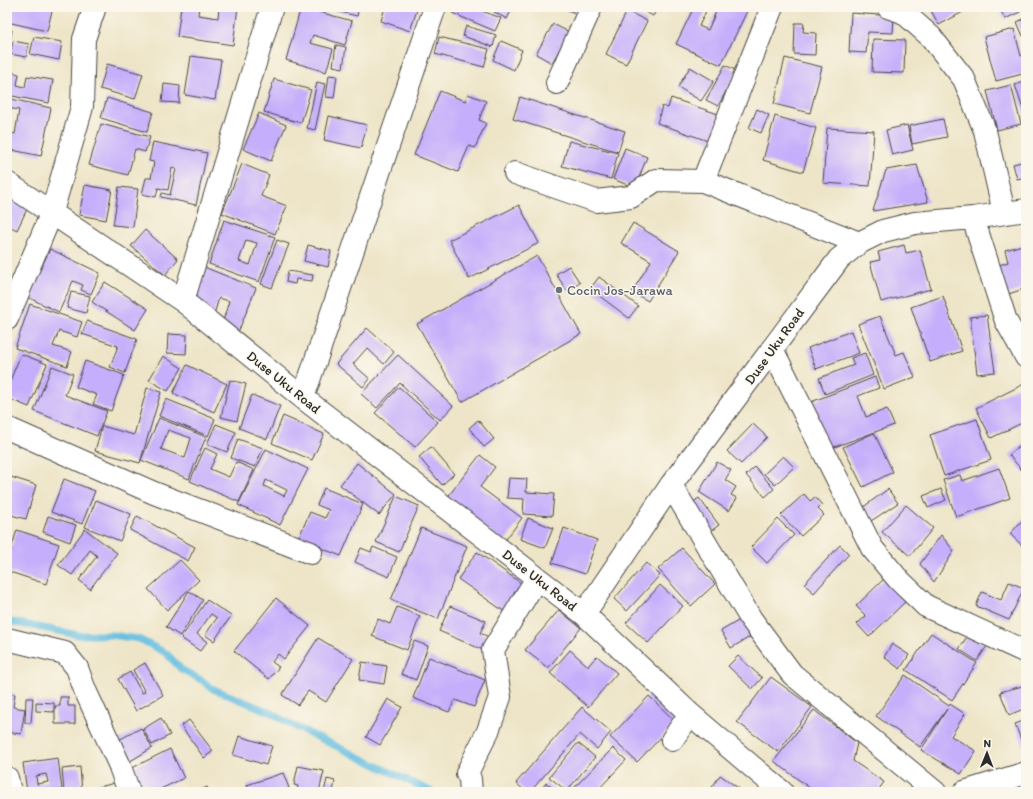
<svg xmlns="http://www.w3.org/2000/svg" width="1033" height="799" viewBox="0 0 1033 799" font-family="Itim,sans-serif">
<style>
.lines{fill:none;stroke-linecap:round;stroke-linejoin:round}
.stream{stroke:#62bde0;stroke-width:7}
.building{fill:#c5aefb;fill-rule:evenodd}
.minor-casing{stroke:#484743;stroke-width:24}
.minor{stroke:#fff;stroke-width:22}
.worship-dot{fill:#6b7280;stroke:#fbf7ec;stroke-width:1.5}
.labels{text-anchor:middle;stroke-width:3;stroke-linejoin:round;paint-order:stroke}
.worship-label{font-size:14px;fill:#5b616d;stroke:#fbf7ec;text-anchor:start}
.street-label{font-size:14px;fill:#2b2b2b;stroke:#fbf7ec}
</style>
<rect width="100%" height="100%" fill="#fbf7ec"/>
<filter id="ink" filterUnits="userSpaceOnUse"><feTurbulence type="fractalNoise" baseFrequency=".025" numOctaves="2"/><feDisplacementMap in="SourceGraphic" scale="8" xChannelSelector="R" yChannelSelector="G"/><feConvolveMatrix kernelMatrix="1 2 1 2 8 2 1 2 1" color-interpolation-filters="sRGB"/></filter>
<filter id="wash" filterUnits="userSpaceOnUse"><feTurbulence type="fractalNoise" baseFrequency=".012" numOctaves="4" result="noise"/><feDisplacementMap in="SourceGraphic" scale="16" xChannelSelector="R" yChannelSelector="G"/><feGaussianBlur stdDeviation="0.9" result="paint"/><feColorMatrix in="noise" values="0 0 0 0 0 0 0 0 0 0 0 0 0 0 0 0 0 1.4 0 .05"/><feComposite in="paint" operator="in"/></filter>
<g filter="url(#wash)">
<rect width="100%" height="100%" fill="#eee5c8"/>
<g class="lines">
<!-- stream -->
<path class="stream" d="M7,621L79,635H112L139,639L166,653L181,669L203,681L213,689L270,712L292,725L432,792"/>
</g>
<g id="blocks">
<!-- building -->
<path class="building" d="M7,7H53L47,31L7,22Z
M181,7H199L198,15L218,18L219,7H238L233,45L177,37Z
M301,7L352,21L345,45L313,35L310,43L333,49L326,72L286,60Z
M320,7H359L357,16Z
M385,7H418L410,31L381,21Z
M454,7H484L482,11L501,18L495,31L452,13Z
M496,7H513L507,19L494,12Z
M560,7H587L583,16Z
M636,7H658L653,16Z
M694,7H708L699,26L708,30L718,7H749L721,65L676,44Z
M929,7H972L939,25Z
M999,7H1017L1020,12L1005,19Z
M627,11L647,21L626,64L606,54Z
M851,13L894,16L893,33L868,32L866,53L849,52Z
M1026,18V35L1023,36L1017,22Z
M795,23H804L803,32L816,33L815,55L794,54Z
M553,24L569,32L552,63L536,54Z
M466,26L496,35L493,47L463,36Z
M7,29L12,30L10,44L7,43Z
M1014,29L1021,56L1026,54V73L996,81L984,37Z
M34,37L62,42L59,60L30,54Z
M439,37L489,49L484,67L435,54Z
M873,39L905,40L904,73L872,72Z
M13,41L29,44L26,57L10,54Z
M501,41L522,50L514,70L493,60Z
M336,45L346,47L343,68L333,66Z
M191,56L221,60L215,100L185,95Z
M785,58L822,67L810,113L774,104Z
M107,64L143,74L135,99L100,89Z
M725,65L737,71L718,106L706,100Z
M690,67L714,81L701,101L678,87Z
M11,72L19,74L17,85L25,87L27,76L53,80L49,103L7,95Z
M329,75L337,76L334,98L326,97Z
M274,79L311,90L301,123L264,112Z
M1026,81V118L1015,85Z
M317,82L325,84L315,130L307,128Z
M164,84L180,86L179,103L162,102Z
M1011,85L1021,124L997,130L987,91Z
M440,91L465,101L468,94L486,101L479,120L486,123L475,148L469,146L458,172L414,155Z
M520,97L625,131L618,152L513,119Z
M7,98L51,108L41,156L7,149V132L15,134L19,110L7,108Z
M107,98L153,112L147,132L101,118Z
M671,98L721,115L711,142L657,123L662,106L668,108Z
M757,109L769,115L761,133L749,128Z
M259,113L286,125L271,161L243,149Z
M329,116L367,125L361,148L324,140Z
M775,116L816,128L803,172L763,160Z
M943,119L947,137L912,144L909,126Z
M101,124L150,137L145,152L135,149L128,175L89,165Z
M907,125L913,150L892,155L886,130Z
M827,128L874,131L870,186L823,183Z
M569,141L618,153L611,179L562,166Z
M153,142L207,153L196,205L161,197L162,193L170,195L176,169L172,168L168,190L158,188L156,197L142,194L146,178H151L154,162L149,161Z
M625,148L647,157L635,188L613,179Z
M1026,161V177L1017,179L1013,164Z
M242,164L269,175L261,196L287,206L275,234L222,213Z
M917,165L928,202L873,211L886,170Z
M85,185L112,190L106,220L79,215Z
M119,187L138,189L133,227L113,225Z
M7,195L29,205L17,230L7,225Z
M519,205L539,243L469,279L449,240Z
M224,220L275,237L259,282L209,264ZM246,240L257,243L250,265L239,261Z
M633,223L679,251L648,301L632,292L651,261L621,243Z
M145,230L178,259L165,275L131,246Z
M277,240L289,244L272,288L261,284Z
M1026,244V295L1024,289L1005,295L996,266L1008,262L1005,250Z
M308,245L331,251L328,267L304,261Z
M904,245L906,253L920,250L931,289L881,302L870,262L880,260L878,252Z
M50,249L100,273L91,294L81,290L83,285L73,281L59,312L27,297Z
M537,256L581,334L462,402L417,324Z
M569,266L580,283L567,291L556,274Z
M204,267L256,288L237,335L186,315ZM219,298L229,301L223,321L213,318Z
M288,271L313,275L312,281L296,279L295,284L286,282Z
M599,277L638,306L629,318L590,289Z
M105,282L148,309L135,330L92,302Z
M71,292L90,296L86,313L67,308Z
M943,296L962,351L930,362L911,307Z
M30,304L82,322L77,337L59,331L53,346L72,352L67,366L15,348Z
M1026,306V317L1022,307Z
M987,315L995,372L977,374L970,317Z
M880,316L896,355L904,352L915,377L884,389L858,324Z
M87,321L137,339L125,373L110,367L118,346L82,334Z
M367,328L394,352L384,364L367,348L353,364L370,379L363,387L336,364Z
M851,331L859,353L816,369L808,348Z
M168,334L187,335L186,354L167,353Z
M865,353L873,375L825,394L819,378L854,365L851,358Z
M21,354L47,364L29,407L7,398V388Z
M398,355L453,406L440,420L400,383L377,408L361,394Z
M163,356L182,368L168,391L149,380Z
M85,361L124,375L111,411L93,404L97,395L76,387Z
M187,365L227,384L214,412L173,393Z
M52,366L73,374L65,395L107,411L97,436L34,411Z
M875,377L879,388L858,396L866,417L887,409L894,425L829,449L811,402Z
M230,380L246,384L237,421L221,417Z
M1026,383V421L991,438L976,408Z
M399,387L438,422L415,447L375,413Z
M147,388L161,392L140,463L95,451L102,426L134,435Z
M252,395L280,406L267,439L239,428Z
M166,399L215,419L208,436L159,416Z
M283,416L324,434L312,460L272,443Z
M159,418L206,437L189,479L141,460ZM168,430L191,438L185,458L161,449Z
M977,419L991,460L944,476L930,435Z
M478,420L494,439L484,447L469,428Z
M216,424L236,432L227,452L207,444Z
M753,424L767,437L741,464L727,451Z
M874,433L893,472L863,487L843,447Z
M238,439L263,448L255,467L231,458Z
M1026,441V475L1009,455Z
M431,447L454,474L442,485L419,457Z
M205,448L217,454L210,469L229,477L236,462L254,470L239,502L190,481Z
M266,449L308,469L280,525L238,505ZM266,480L287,490L284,496L264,486Z
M480,455L495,467L480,487L522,518L504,542L446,499Z
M783,456L794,467L775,485L764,474Z
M717,462L731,470L725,480L736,487L731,495L737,498L729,511L699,492Z
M357,463L396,494L379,515L340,485Z
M755,467L774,489L765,497L746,475Z
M999,468L1010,498L956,517L943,480L960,475L962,481Z
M11,477L36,485L26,519L7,514V490Z
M509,478L527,479L526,492L554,494L552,516L523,514L524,499L507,498Z
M64,479L95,491L82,524L51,512Z
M324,488L363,504L341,556L298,539L310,512L325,518L329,510L317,505Z
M888,489L898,503L871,521L862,508Z
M941,489L946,500L928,508L923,496Z
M804,494L810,501L815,497L822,505L818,509L824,515L801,536L781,515Z
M396,496L419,506L399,552L376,542Z
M699,498L719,525L711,531L692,503Z
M96,500L131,514L120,541L85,527Z
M906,505L933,528L910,556L882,532Z
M48,516L76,525L70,542L43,532Z
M137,516L195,547L188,561L130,530Z
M1026,516V549L1010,534Z
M528,518L553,528L545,548L520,539Z
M778,519L794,535L767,563L751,547Z
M421,528L467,546L438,619L391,600Z
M564,528L597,540L585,574L552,563Z
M85,529L117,553L90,589L79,580L97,556L90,550L72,575L58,565Z
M17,530L59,544L46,584L7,571V562Z
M941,535L954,551L934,582L920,564Z
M7,541L11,544L7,550Z
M840,545L849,554L814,593L804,584Z
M373,547L397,557L389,577L355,562L361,548L371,552Z
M682,548L715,584L691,606L658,569Z
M477,552L524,585L505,612L458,579Z
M180,560L199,580L167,610L148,589Z
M646,563L660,575L627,611L614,599Z
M888,575L910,597L869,637L857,624L866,616L856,606Z
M1009,582L1024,588L1009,620L976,606L982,592L1001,600Z
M660,585L683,606L648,643L626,623Z
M189,591L203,600L180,636L166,627Z
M276,598L310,626L284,659L278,654L272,662L279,667L269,679L234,651Z
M207,600L231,616L214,641L205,635L217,618L211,614L197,634L207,642L200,651L181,638Z
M450,606L486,621L480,633L489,637L483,650L439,631Z
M397,607L420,616L407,650L372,636L378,619L390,624Z
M559,610L581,628L548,668L525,650Z
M745,617L755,634L731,648L721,631Z
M931,633L977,663L952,700L906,670Z
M968,635L987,646L977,661L959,649Z
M318,638L353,659L326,702L308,691L298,705L282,695Z
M414,641L428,646L416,680L401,674Z
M892,644L909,655L900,669L884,657Z
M570,650L588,666L597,656L617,673L588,707L550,673Z
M738,656L762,678L752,689L728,666Z
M429,657L485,680L474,707L455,700L449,712L413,698Z
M362,662L387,666L384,684L359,680Z
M145,663L163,695L136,711L118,679L130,672L142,693L145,692L133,670Z
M905,675L949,706L950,704L965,714L951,736L976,751L961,774L921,750L947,709L920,747L876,716Z
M771,677L812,707L778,752L737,722Z
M1026,685V708L1009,715L1000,692Z
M7,693L15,694L13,707L25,709L21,734L7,732Z
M649,696L676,722L637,762L610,737Z
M60,697H68V706H75V724H55V706H60Z
M26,698H33L31,723H25Z
M388,699L402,707L380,745L366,737Z
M36,702L54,703V712L36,711Z
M582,707L611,732L597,749L580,734L530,792H526L516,783Z
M814,710L857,743L853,761L884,782L877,792H815L774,761Z
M161,718L170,735L152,745L143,729Z
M189,720L213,751L204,758L181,726Z
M1026,720V753L1015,724Z
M141,728L152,748L127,763L115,742Z
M239,736L272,746L266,765L233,755Z
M578,743L595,757L567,791L549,777Z
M613,748L626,760L596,792H570Z
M170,749L184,778L154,792H138L128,770Z
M58,758L62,790L27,792L23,763ZM46,774L48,782L37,784L36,776Z
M298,766L324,771L319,792H297L298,786L294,785Z
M80,767L82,792H64L62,769Z
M283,773L289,788L279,792H249L247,785Z
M720,775L744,792H709Z
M327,779L335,781L333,792H324Z
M115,783L117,792H96L95,788Z
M546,783L558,792H539Z
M1011,786L1013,792H997Z
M207,787L210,792H196Z
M1026,788V792H1014Z"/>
</g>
</g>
<g filter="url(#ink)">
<use href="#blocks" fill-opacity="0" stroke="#484743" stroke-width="1"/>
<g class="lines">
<defs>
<path id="minor" d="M888,7L903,12L931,37L964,79L985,131L1004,212
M557,83L591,7
M515,173L596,201L631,197L656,180L703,181L859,243
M703,181L772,7
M7,183L183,301L303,398L584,614L671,485L839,259L859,243L883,231L915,223L973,218L1026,210
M973,218L1006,321L1026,357
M183,301L272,7
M7,319L52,212L82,107L84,39L95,7
M772,349L872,548L898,579L926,606L1026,652
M303,398L435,7
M7,428L154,493L311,553
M671,485L751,619L792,674L935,792
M584,614L690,714L782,792
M7,639L65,653L77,668L85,690L119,764L129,792
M672,740L690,714
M7,778L10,792
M471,792L470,779L467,773L488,731L500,697L493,650L537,578
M964,792L1026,773"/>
</defs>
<!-- minor casing -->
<use href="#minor" class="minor-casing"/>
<!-- minor -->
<use href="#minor" class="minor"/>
</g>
</g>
<!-- markers -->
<circle class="worship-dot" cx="559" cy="290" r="4"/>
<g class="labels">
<!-- worship labels -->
<g class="worship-label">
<text x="567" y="295">Cocin Jos-Jarawa</text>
</g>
<!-- street labels -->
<g class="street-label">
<text transform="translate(774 346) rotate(-54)" y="5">Duse Uku Road</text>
<text transform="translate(284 382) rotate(39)" y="5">Duse Uku Road</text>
<text transform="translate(540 580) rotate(38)" y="5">Duse Uku Road</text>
</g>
</g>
<!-- margin -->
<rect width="1033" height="799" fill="none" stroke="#fbf7ec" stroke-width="24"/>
<!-- north arrow -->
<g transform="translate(987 753) rotate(1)" stroke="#fbf7ec" stroke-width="3" paint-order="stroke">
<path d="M0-3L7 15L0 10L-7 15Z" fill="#2b2b2b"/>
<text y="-6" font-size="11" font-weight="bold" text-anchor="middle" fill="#2b2b2b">N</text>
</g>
</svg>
